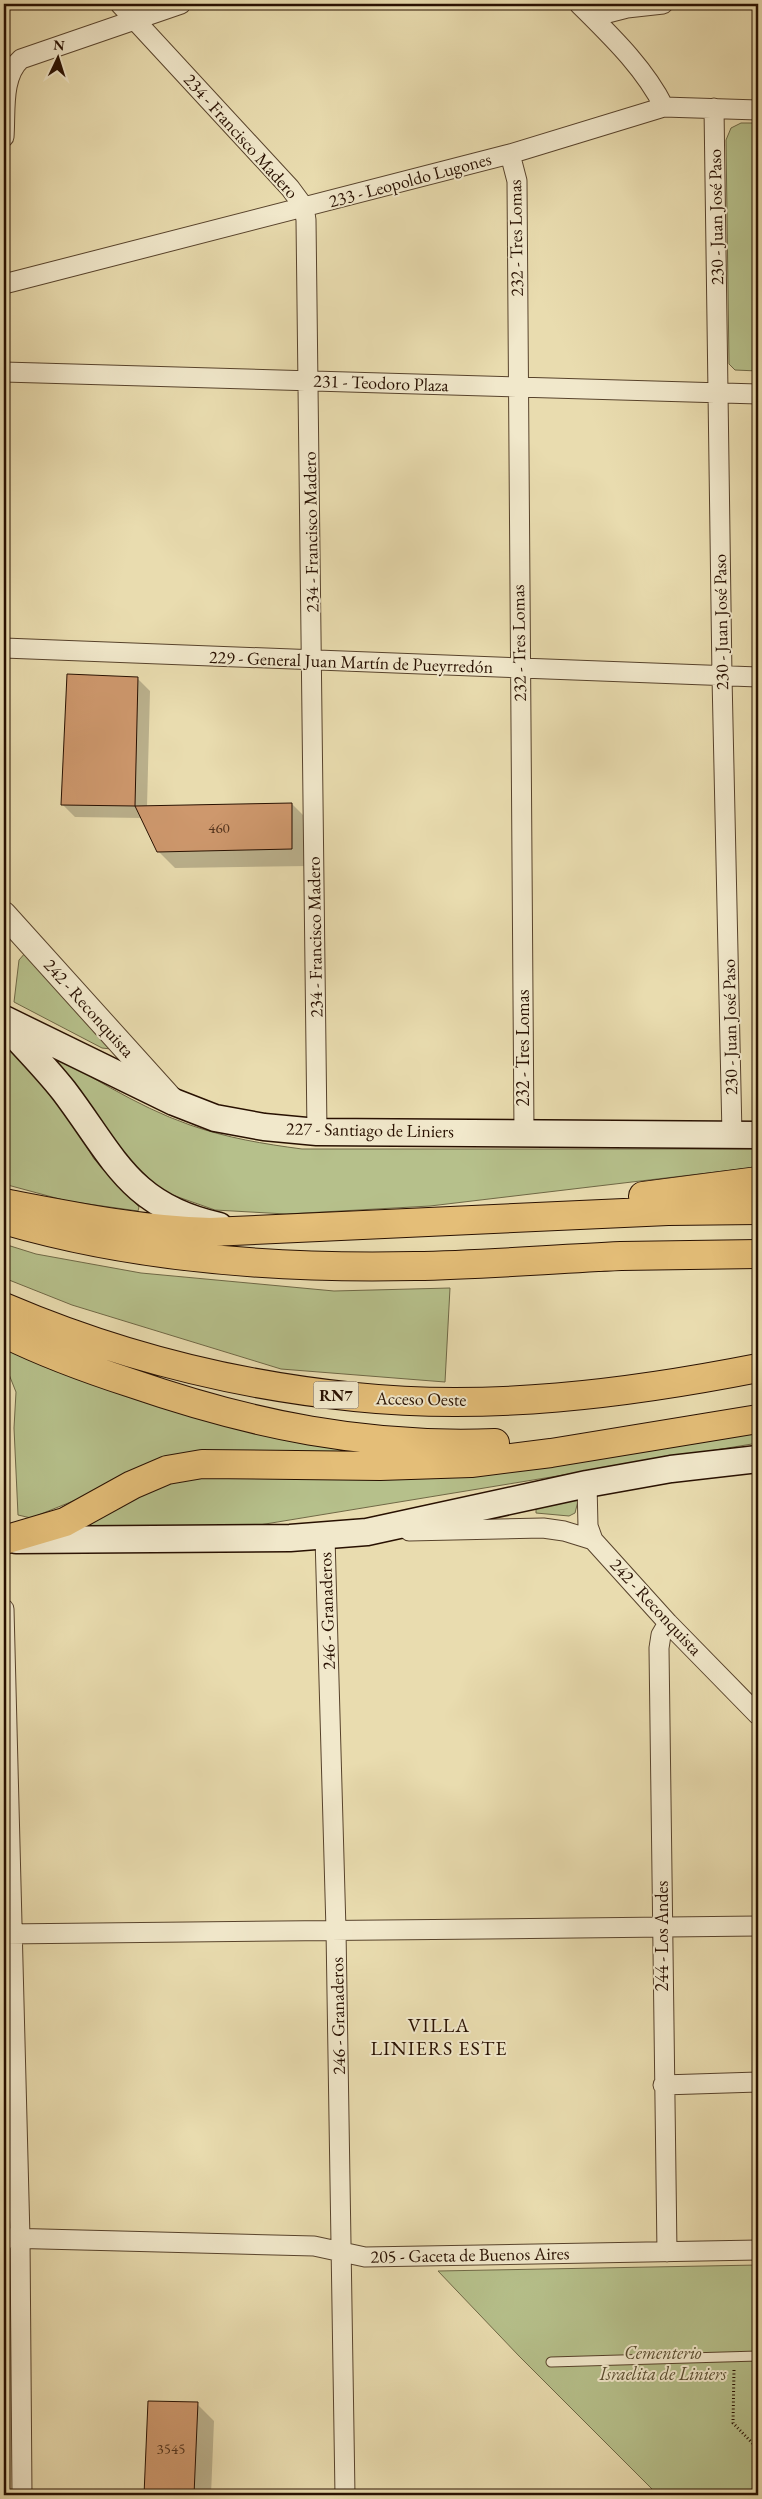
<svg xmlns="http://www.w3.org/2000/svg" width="762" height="2499" viewBox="0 0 762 2499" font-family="'EB Garamond',serif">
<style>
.green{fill:#b6c08b;stroke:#6f6846}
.shadow{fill:#0003}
.building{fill:#ce986d;stroke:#281001}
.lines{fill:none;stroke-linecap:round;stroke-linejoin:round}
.service-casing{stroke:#58432c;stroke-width:11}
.minor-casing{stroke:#58432c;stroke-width:21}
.tertiary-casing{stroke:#58432c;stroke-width:26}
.secondary-casing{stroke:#281001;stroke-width:29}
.motorway-casing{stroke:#281001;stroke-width:30}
.path{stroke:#281001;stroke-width:3;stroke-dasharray:1 2.5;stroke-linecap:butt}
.service{stroke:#f1e8cb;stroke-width:9}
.minor{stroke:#f1e8cb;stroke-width:19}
.tertiary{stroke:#f1e8cb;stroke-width:24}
.secondary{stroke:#f1e8cb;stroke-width:26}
.motorway{stroke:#e4be78;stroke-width:28}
.labels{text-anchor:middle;stroke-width:4;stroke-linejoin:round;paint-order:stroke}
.number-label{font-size:15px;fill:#52321c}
.shield{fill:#f1e8cb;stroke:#64513e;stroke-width:1}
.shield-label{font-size:16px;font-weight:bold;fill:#281001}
.street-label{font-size:18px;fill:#281001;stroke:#f1e8cb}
.park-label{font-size:18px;font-style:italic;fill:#5a4e31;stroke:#f1e8cb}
.quarter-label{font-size:20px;letter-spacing:1px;fill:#281001;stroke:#f1e8cb}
</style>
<rect width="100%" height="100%" fill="#e9dcaf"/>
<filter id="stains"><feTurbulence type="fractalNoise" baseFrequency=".004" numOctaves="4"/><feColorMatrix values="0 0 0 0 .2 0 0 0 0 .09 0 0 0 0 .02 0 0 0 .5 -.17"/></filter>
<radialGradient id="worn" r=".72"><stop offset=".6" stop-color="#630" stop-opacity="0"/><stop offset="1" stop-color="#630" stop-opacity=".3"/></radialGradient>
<!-- green -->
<path class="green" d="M741,123H758V371L735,370L729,364L726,140L731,128Z
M755,925H758V1047H756Z
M26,952L111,1049L102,1048L14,1002L19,960Z
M34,1044C85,1072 135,1106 190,1125C227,1138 264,1144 302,1149H758V1167L430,1206L286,1214L215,1210L164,1192L117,1149L62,1067Z
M4,1047L11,1051L59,1100L94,1159L139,1207L138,1211L67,1201L4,1184Z
M4,1244L36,1254L141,1273L334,1291L450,1288L445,1382L281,1369L72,1305L4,1278Z
M4,1346L471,1456L160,1466L31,1518L18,1515L14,1428L16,1392L8,1372L4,1368Z
M758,1433V1443L241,1528L87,1527L118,1505L181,1477L546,1464Z
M579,1497L575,1513L569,1516L536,1513V1507Z
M758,2265V2495H658L519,2356L438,2271Z"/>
<!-- shadow -->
<path class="shadow" d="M137,678L150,691L147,807L292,804L309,821L308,866L175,868L158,851L142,818L75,817L62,804Z
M149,2402L197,2404L214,2421L211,2495H145Z"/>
<!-- building -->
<path class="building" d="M67,674L138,677L135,806L61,805Z
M292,803V849L157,852L135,806Z
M148,2401L198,2402L194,2495H144Z"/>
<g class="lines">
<defs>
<path id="service" d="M551,2362L758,2356"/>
<path id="minor" d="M120,4L290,188L304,207L306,220L317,1132
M579,4C610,35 644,67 664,107
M592,17L627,8L663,4
M714,108L722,677L732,1135
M4,137C6,112 1,77 21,59L181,4
M510,154L517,181L524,1132
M4,284L510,154L664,107L758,110
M4,372L758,394
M4,648L758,677
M587,1484L588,1526L593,1540L668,1623L758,1715
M409,1531L543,1528L564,1531L593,1540
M325,1537L336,1930L345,2495
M4,1609L20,2238L22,2495
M4,1934L758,1926
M663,2085L758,2082
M4,2238L314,2246L365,2257L758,2250
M667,2252L659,1648L661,1635L668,1623"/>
<path id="tertiary" d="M4,914L171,1099"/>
<path id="secondary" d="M4,1019L174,1102L215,1118L264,1127L317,1132L758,1135
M5,1025C25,1047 46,1068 64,1091C114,1157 129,1206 219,1226
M16,1540L290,1538L367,1532L587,1484L671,1469L758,1459"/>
<path id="motorway" d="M643,1196L758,1181
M4,1203C72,1216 140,1230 210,1232L668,1211L758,1210
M4,1220C137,1259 277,1269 415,1266C484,1265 552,1259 621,1256C667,1255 713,1255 758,1254
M4,1307C114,1354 235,1385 355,1397C489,1411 626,1394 758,1368
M4,1333C44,1353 88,1369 131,1383C253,1425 366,1448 495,1443
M4,1540L65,1522L132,1485L167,1470L202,1464L380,1466L471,1463L551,1453L758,1419"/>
</defs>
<!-- service casing -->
<use href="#service" class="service-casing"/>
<!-- minor casing -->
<use href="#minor" class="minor-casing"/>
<!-- tertiary casing -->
<use href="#tertiary" class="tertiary-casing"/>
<!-- secondary casing -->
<use href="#secondary" class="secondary-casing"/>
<!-- motorway casing -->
<use href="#motorway" class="motorway-casing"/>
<!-- path -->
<path class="path" d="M734,2370L733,2423L758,2449"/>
<!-- service -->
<use href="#service" class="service"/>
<!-- minor -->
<use href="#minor" class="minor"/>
<!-- tertiary -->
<use href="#tertiary" class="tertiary"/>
<!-- secondary -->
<use href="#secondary" class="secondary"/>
<!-- motorway -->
<use href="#motorway" class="motorway"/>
</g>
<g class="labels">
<!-- number labels -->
<g class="number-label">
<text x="219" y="833">460</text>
<text x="171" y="2454">3545</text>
</g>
<!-- shield labels -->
<rect class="shield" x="313.5" y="1381.5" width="45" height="27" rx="4"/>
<g class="shield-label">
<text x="336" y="1401">RN7</text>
</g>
<!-- street labels -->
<g class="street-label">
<text transform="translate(241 136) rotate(48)" y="6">234 - Francisco Madero</text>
<text transform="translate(410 180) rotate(-15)" y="6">233 - Leopoldo Lugones</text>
<text transform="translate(716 217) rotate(-91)" y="6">230 - Juan José Paso</text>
<text transform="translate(516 238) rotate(-91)" y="6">232 - Tres Lomas</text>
<text transform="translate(381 383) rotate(2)" y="6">231 - Teodoro Plaza</text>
<text transform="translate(311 532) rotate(-91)" y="6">234 - Francisco Madero</text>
<text transform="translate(721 622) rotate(-91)" y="6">230 - Juan José Paso</text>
<text transform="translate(519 643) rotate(-91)" y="6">232 - Tres Lomas</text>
<text transform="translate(351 662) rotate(2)" y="6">229 - General Juan Martín de Pueyrredón</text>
<text transform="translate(315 937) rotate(-91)" y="6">234 - Francisco Madero</text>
<text transform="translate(89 1008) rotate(48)" y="6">242 - Reconquista</text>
<text transform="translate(730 1027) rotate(-91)" y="6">230 - Juan José Paso</text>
<text transform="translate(523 1048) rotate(-90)" y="6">232 - Tres Lomas</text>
<text transform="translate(370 1130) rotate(1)" y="6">227 - Santiago de Liniers</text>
<text transform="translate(421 1399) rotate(1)" y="6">Acceso Oeste</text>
<text transform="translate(656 1607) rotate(47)" y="6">242 - Reconquista</text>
<text transform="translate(327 1611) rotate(-92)" y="6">246 - Granaderos</text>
<text transform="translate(662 1936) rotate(-90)" y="6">244 - Los Andes</text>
<text transform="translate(338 2016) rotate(-91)" y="6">246 - Granaderos</text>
<text transform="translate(470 2255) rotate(-1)" y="6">205 - Gaceta de Buenos Aires</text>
</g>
<!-- park labels -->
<g class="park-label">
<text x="663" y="2359">Cementerio<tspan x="663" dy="21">Israelita de Liniers</tspan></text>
</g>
<!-- quarter labels -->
<g class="quarter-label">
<text x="439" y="2032">VILLA<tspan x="439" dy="23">LINIERS ESTE</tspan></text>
</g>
</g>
<!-- margin -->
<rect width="762" height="2499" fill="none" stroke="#e9dcaf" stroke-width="20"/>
<rect x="5" y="5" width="752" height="2489" fill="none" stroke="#281001" stroke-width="2.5"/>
<rect x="10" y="10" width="742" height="2479" fill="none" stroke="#281001"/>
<!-- north arrow -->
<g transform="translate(58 58) rotate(4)" stroke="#f1e8cb" stroke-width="4" paint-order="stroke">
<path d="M0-4L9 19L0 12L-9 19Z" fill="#281001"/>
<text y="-8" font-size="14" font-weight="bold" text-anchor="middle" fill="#281001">N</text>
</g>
<rect width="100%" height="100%" filter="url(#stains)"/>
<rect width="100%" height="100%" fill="url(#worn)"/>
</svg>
